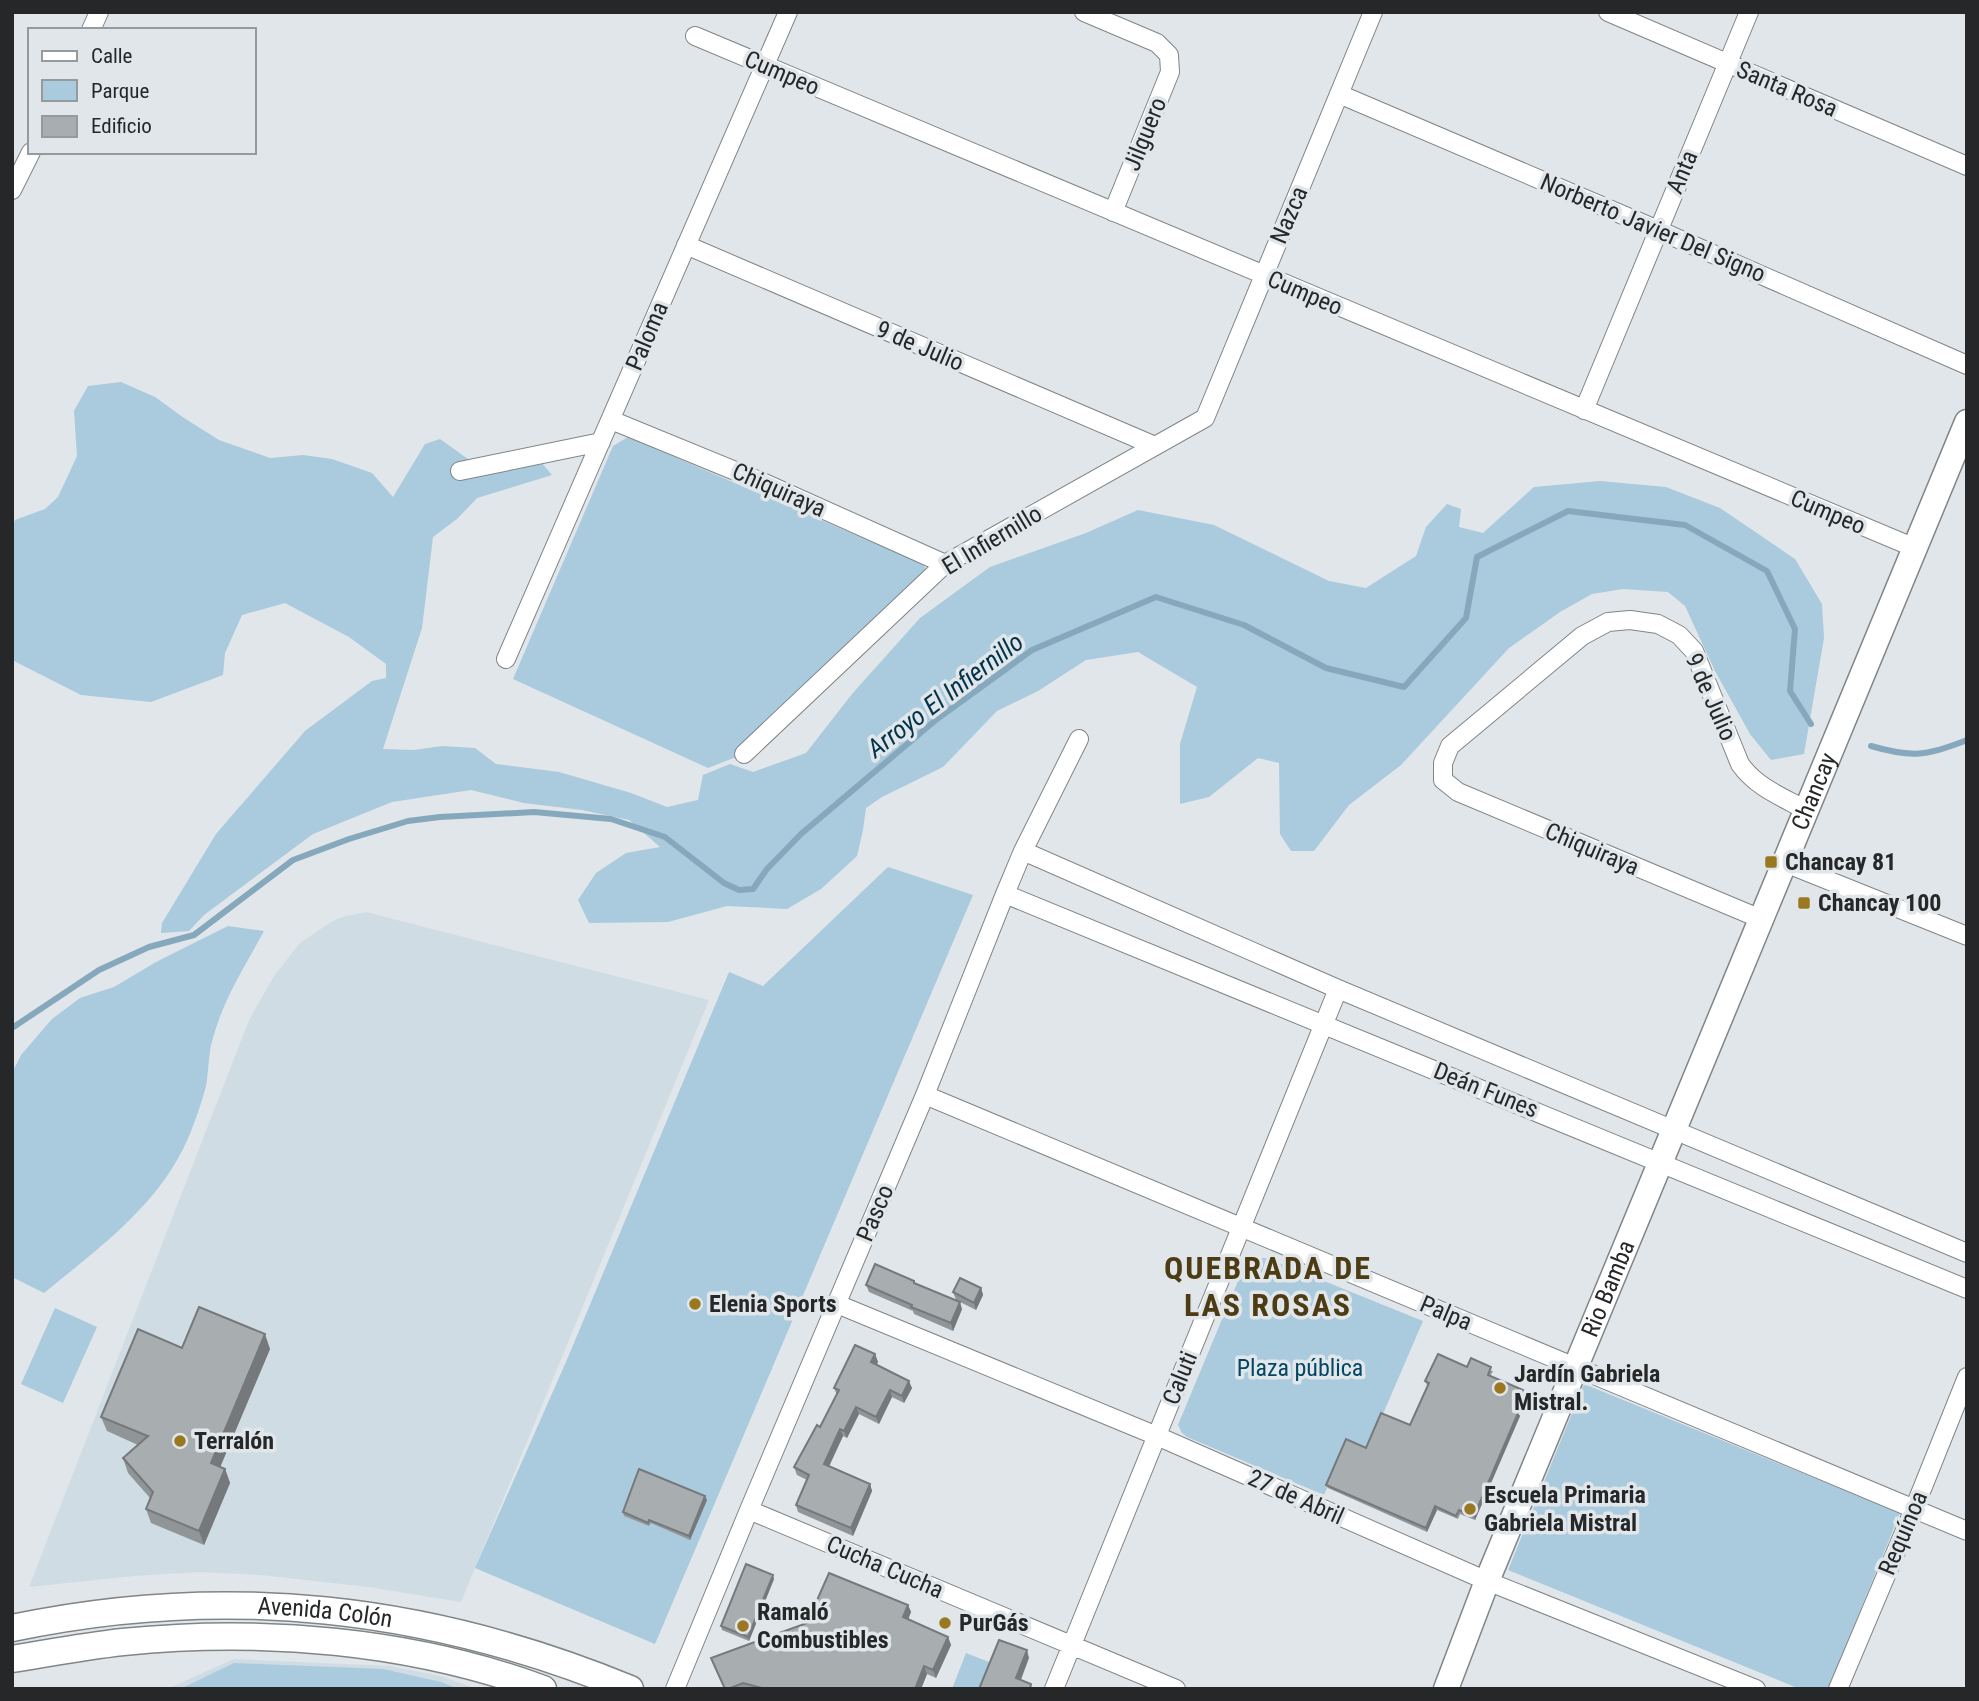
<svg xmlns="http://www.w3.org/2000/svg" width="1979" height="1701" viewBox="0 0 1979 1701" font-family="'Roboto Condensed',sans-serif">
<style>
.built{fill:#d0dce4}
.green{fill:#aacade}
.lines{fill:none;stroke-linecap:round;stroke-linejoin:round}
.stream{stroke:#86a8bd;stroke-width:6}
.minor-casing{stroke:#808588;stroke-width:20}
.secondary-casing{stroke:#808588;stroke-width:27}
.primary-casing{stroke:#808588;stroke-width:29}
.minor{stroke:#fff;stroke-width:18}
.secondary{stroke:#fff;stroke-width:24}
.primary{stroke:#fff;stroke-width:26}
.wall{fill:#909597}
.shaded-wall{fill:#76797b}
.building{fill:#a8adb0;stroke:#76797b;stroke-width:2}
.poi-dot{fill:#9a7822;stroke:#e0e6e9;stroke-width:2.5}
.labels{text-anchor:middle;stroke-width:7;stroke-linejoin:round;paint-order:stroke}
.street-label{font-size:24px;fill:#252728;stroke:#e0e6e9}
.poi-label{font-size:24px;font-weight:bold;fill:#252728;stroke:#e0e6e9;text-anchor:start}
.park-label{font-size:24px;fill:#024664;stroke:#e0e6e9}
.water-label{font-size:26px;font-style:italic;fill:#02334a;stroke:#e0e6e9}
.district-label{font-size:32px;font-weight:bold;letter-spacing:2px;fill:#4c3b13;stroke:#e0e6e9}
</style>
<rect width="100%" height="100%" fill="#e0e6e9"/>
<!-- built -->
<path class="built" d="M366,912L709,1000L461,1602L368,1587L261,1575L200,1572L134,1576L29,1587L249,1020L274,976L300,943L331,922L342,917Z
M234,1659L390,1666L440,1676L478,1689H167Z"/>
<!-- green -->
<path class="green" d="M121,382L155,397L184,418L219,440L270,458L303,455L332,459L372,473L393,497L425,444L440,439L475,464L541,462L552,475L477,498L457,519L433,537L422,628L383,749L414,750L442,746L475,748L496,764L559,772L631,793L667,807L698,800L703,775L730,764L753,772L806,753L852,694L920,618L990,567L1086,533L1138,510L1214,525L1329,581L1366,588L1416,556L1426,527L1447,504L1461,509L1459,527L1483,533L1534,487L1600,481L1666,487L1720,508L1795,559L1822,604L1824,638L1804,754L1771,760L1750,734L1715,671L1685,606L1668,592L1623,589L1592,594L1560,612L1509,648L1401,765L1349,805L1314,851H1291L1280,834L1279,763L1258,758L1209,797L1180,804V744L1197,687L1138,652L1086,660L1038,691L997,711L943,767L882,797L866,808L863,830L857,856L821,889L787,909L727,906L668,922L589,923L578,900L596,873L626,853L660,847L629,820L582,810L524,803L471,790L392,802L313,834L204,915L189,931L161,933L162,923L216,834L305,731L372,681L386,678V664L349,637L285,603L242,615L225,653L223,675L151,702L81,695L12,660V529L15,520L45,509L58,497L77,456L74,411L88,386Z
M628,437L895,552C906,556 921,558 926,569L921,580L736,757L708,768L513,679L613,446Z
M888,867L973,895L655,1644L475,1568L566,1362L729,972L763,986Z
M228,926L264,931C245,966 223,1000 213,1038C208,1053 209,1070 206,1086C202,1102 190,1137 182,1151C152,1210 94,1252 44,1293L12,1277V1073L21,1055L52,1019L80,998L114,987L156,962Z
M1259,1258H1267L1423,1321L1367,1451L1348,1443L1324,1495L1187,1437L1182,1433L1178,1425L1243,1269L1246,1264Z
M55,1308L97,1327L63,1403L21,1384Z
M1584,1384L1900,1513L1828,1689H1800L1508,1570Z
M966,1653L994,1664L985,1689H952Z
M234,1663L383,1669L441,1682L459,1689H180Z"/>
<g class="lines">
<!-- stream -->
<path class="stream" d="M1871,746C1912,758 1927,756 1967,740
M12,1028L99,970L149,947L194,935L293,860L349,839L408,821L440,817L534,812L611,819L665,837L724,883L739,890L753,889L767,869L801,834L937,719L1032,650L1156,597L1244,625L1326,668L1404,687L1466,618L1477,557L1568,511L1685,525L1767,571L1795,629L1790,691L1811,724"/>
<defs>
<path id="minor" d="M1084,12L1157,43L1169,55L1170,72L1113,212
M1608,12L1967,166
M91,30L99,12
M695,36L1915,548
M1339,94L1658,230L1967,365
M12,190L31,152
M686,245L1155,446
M1584,410L1749,12
M611,420L762,482L945,564
M460,471L601,442
M506,659L788,12
M744,754L945,564L1205,418L1373,12
M1023,851L1338,989L1967,1253
M1785,863L1967,936
M1005,894L1967,1289
M1761,919L1458,792L1443,780V763L1450,746L1582,636L1608,622L1630,620L1658,624L1679,635L1694,651L1740,764C1756,787 1782,797 1806,810
M925,1095L1967,1531
M837,1304L1157,1436L1487,1581L1756,1689
M749,1510L1176,1689
M675,1689L749,1510L925,1095L1005,894L1023,851L1079,739
M1054,1689L1338,989
M1838,1689L1914,1509L1967,1377"/>
<g id="secondary">
<path id="s1" d="M1446,1689L1487,1581L1967,422"/>
</g>
<g id="primary">
<path id="s2" d="M12,1628C226,1583 429,1606 630,1689"/>
<path d="M12,1659C49,1653 86,1646 123,1642C262,1628 411,1640 543,1689"/>
</g>
</defs>
<!-- minor casing -->
<use href="#minor" class="minor-casing"/>
<!-- secondary casing -->
<use href="#secondary" class="secondary-casing"/>
<!-- primary casing -->
<use href="#primary" class="primary-casing"/>
<!-- minor -->
<use href="#minor" class="minor"/>
<!-- secondary -->
<use href="#secondary" class="secondary"/>
<!-- primary -->
<use href="#primary" class="primary"/>
</g>
<!-- wall -->
<path class="wall" d="M915,1284L962,1309L953,1331L914,1314L913,1311L869,1292L866,1285Z
M981,1288L983,1295L976,1310L956,1300L953,1292Z
M182,1348L270,1349L220,1467L225,1469L230,1483L204,1545L151,1523L146,1509L150,1498L128,1473L123,1458L138,1445L107,1431L101,1417Z
M875,1354L878,1362L876,1365L912,1388L904,1403L892,1397L879,1424L859,1414L847,1438L843,1436L829,1467L870,1484L872,1491L853,1536L798,1512L796,1505L807,1480L797,1475L794,1467L820,1427L837,1395L834,1388Z
M1467,1367L1493,1371L1490,1376L1523,1390L1524,1394L1516,1412L1520,1416L1475,1520L1460,1514L1458,1519L1437,1510L1427,1532L1328,1488L1326,1485L1366,1448L1410,1425L1428,1386L1427,1385L1425,1381Z
M707,1500L690,1540L651,1523L649,1526L624,1516L623,1512Z
M774,1579L749,1641L722,1630L721,1626Z
M908,1605L911,1612L908,1619L948,1637L951,1645L936,1678L927,1674L921,1689H724Z"/>
<!-- shaded-wall -->
<path class="shaded-wall" d="M981,1288L983,1295L976,1310L974,1303Z
M960,1302L962,1309L953,1331L951,1323Z
M265,1334L270,1349L216,1477L211,1463Z
M875,1354L878,1362L874,1370L871,1362Z
M909,1381L912,1388L904,1403L902,1396Z
M890,1390L892,1397L879,1424L876,1417Z
M1523,1390L1524,1394L1515,1414L1514,1410Z
M856,1407L859,1414L847,1438L844,1431Z
M1518,1413L1520,1416L1475,1520L1474,1516Z
M840,1429L843,1436L826,1472L824,1464Z
M225,1469L230,1483L204,1545L199,1531Z
M870,1484L872,1491L853,1536L851,1528Z
M705,1496L707,1500L690,1540L689,1536Z
M1435,1506L1437,1510L1427,1532L1426,1528Z
M773,1575L774,1579L749,1641L748,1637Z
M908,1605L911,1612L906,1625L903,1617Z
M948,1637L951,1645L936,1678L933,1670Z
M1027,1650L1029,1658L1019,1685L1016,1678Z
M924,1666L927,1674L921,1689H915Z"/>
<!-- building -->
<path class="building" d="M875,1264L914,1281V1283L960,1302L951,1323L911,1307L912,1305L866,1285Z
M960,1278L981,1288L974,1303L953,1292Z
M199,1307L265,1334L211,1463L225,1469L199,1531L146,1509L153,1492L123,1458L148,1436L101,1417L138,1329L182,1348Z
M855,1345L875,1354L871,1362L909,1381L902,1396L890,1390L876,1417L856,1407L844,1431L840,1429L824,1464L870,1484L851,1528L796,1505L809,1475L794,1467L817,1425L820,1427L839,1390L834,1388Z
M1438,1354L1467,1367L1471,1358L1491,1367L1488,1375L1523,1390L1514,1410L1518,1413L1474,1516L1459,1510L1456,1516L1435,1506L1426,1528L1326,1485L1346,1439L1366,1448L1381,1413L1410,1425L1429,1383L1425,1381Z
M639,1469L705,1496L689,1536L649,1520L648,1523L623,1512Z
M746,1564L773,1575L748,1637L721,1626Z
M829,1573L908,1605L903,1617L948,1637L933,1670L924,1666L915,1689H766L743,1683L728,1689H725L711,1658L807,1623Z
M999,1640L1027,1650L1016,1678L1031,1684L1030,1689H979Z"/>
<!-- markers -->
<g class="poi-dot">
<rect x="1764" y="855" width="14" height="14" rx="3.5"/>
<rect x="1797" y="896" width="14" height="14" rx="3.5"/>
<circle cx="695" cy="1304" r="7"/>
<circle cx="1500" cy="1388" r="7"/>
<circle cx="180" cy="1441" r="7"/>
<circle cx="1470" cy="1509" r="7"/>
<circle cx="945" cy="1623" r="7"/>
<circle cx="743" cy="1626" r="7"/>
</g>
<g class="labels">
<!-- street labels -->
<g class="street-label">
<text transform="translate(782 73) rotate(23)" y="8">Cumpeo</text>
<text transform="translate(1787 89) rotate(23)" y="8">Santa Rosa</text>
<text transform="translate(1145 134) rotate(-68)" y="8">Jilguero</text>
<text transform="translate(1682 172) rotate(-67)" y="8">Anta</text>
<text transform="translate(1289 215) rotate(-67)" y="8">Nazca</text>
<text transform="translate(1653 228) rotate(23)" y="8">Norberto Javier Del Signo</text>
<text transform="translate(1305 293) rotate(23)" y="8">Cumpeo</text>
<text transform="translate(647 336) rotate(-67)" y="8">Paloma</text>
<text transform="translate(920 346) rotate(23)" y="8">9 de Julio</text>
<text transform="translate(779 490) rotate(24)" y="8">Chiquiraya</text>
<text transform="translate(1828 512) rotate(23)" y="8">Cumpeo</text>
<text transform="translate(992 540) rotate(-31)" y="8">El Infiernillo</text>
<text transform="translate(1711 697) rotate(66)" y="8">9 de Julio</text>
<text dy="8" stroke="none"><textPath href="#s1" startOffset="970">Chancay</textPath></text>
<text transform="translate(1592 849) rotate(23)" y="8">Chiquiraya</text>
<text transform="translate(1486 1090) rotate(22)" y="8">Deán Funes</text>
<text transform="translate(875 1213) rotate(-67)" y="8">Pasco</text>
<text dy="8" stroke="none"><textPath href="#s1" startOffset="432">Rio Bamba</textPath></text>
<text transform="translate(1446 1313) rotate(23)" y="8">Palpa</text>
<text transform="translate(1180 1378) rotate(-68)" y="8">Caluti</text>
<text transform="translate(1296 1497) rotate(24)" y="8">27 de Abril</text>
<text transform="translate(1903 1533) rotate(-67)" y="8">Requínoa</text>
<text transform="translate(885 1567) rotate(23)" y="8">Cucha Cucha</text>
<text dy="8" stroke="none"><textPath href="#s2" startOffset="315">Avenida Colón</textPath></text>
</g>
<!-- poi labels -->
<g class="poi-label">
<text x="1785" y="870">Chancay 81</text>
<text x="1818" y="911">Chancay 100</text>
<text x="709" y="1312">Elenia Sports</text>
<text x="1514" y="1382">Jardín Gabriela<tspan x="1514" dy="28">Mistral.</tspan></text>
<text x="194" y="1449">Terralón</text>
<text x="1484" y="1503">Escuela Primaria<tspan x="1484" dy="28">Gabriela Mistral</tspan></text>
<text x="757" y="1620">Ramaló<tspan x="757" dy="28">Combustibles</tspan></text>
<text x="959" y="1631">PurGás</text>
</g>
<!-- park labels -->
<g class="park-label">
<text x="1300" y="1376">Plaza pública</text>
</g>
<!-- water labels -->
<g class="water-label">
<text transform="translate(945 695) rotate(-37)" y="9">Arroyo El Infiernillo</text>
</g>
<!-- district labels -->
<g class="district-label">
<text x="1268" y="1279">QUEBRADA DE<tspan x="1268" dy="37">LAS ROSAS</tspan></text>
</g>
</g>
<!-- border -->
<rect width="1979" height="1701" fill="none" stroke="#252728" stroke-width="28"/>
<!-- legend -->
<rect x="28" y="28" width="228" height="126" fill="#e0e6e9" stroke="#959a9c" stroke-width="2"/>
<rect x="42" y="51" width="35" height="10" fill="#ffffff" stroke="#959a9c" stroke-width="2"/>
<text x="91" y="63" font-size="21" fill="#252728">Calle</text>
<rect x="42" y="80" width="35" height="21" fill="#aacade" stroke="#959a9c" stroke-width="2"/>
<text x="91" y="98" font-size="21" fill="#252728">Parque</text>
<rect x="42" y="116" width="35" height="21" fill="#a8adb0" stroke="#959a9c" stroke-width="2"/>
<text x="91" y="133" font-size="21" fill="#252728">Edificio</text>
</svg>
